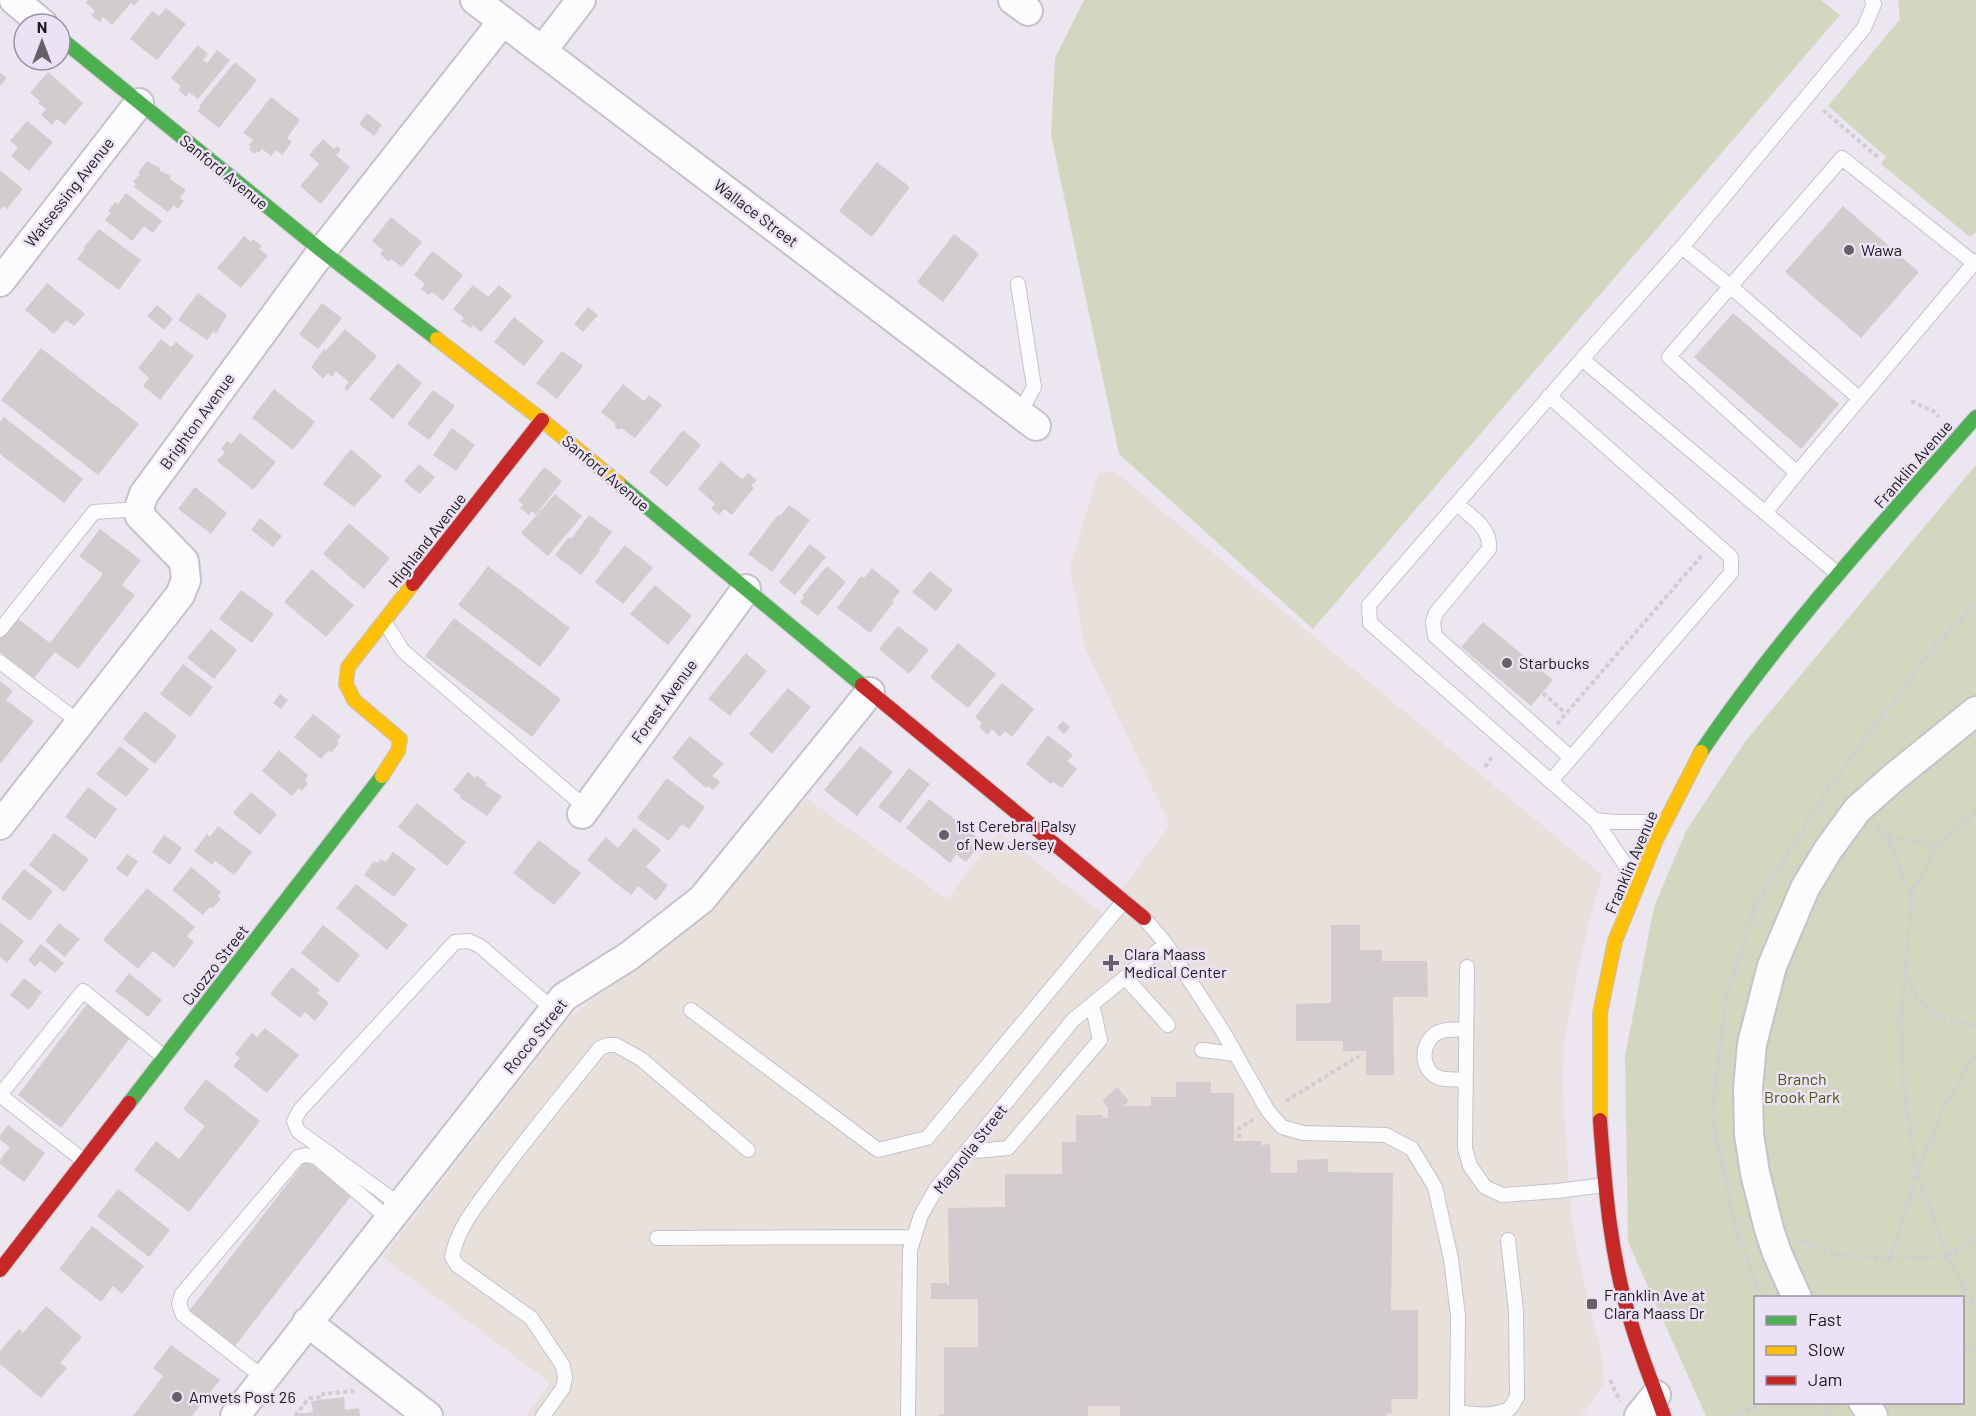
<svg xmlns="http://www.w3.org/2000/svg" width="1976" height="1416" viewBox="0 0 1976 1416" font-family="Barlow,sans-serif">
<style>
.medical{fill:#e8e0da}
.green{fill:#d3d7c0;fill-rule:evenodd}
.building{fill:#d2ccce}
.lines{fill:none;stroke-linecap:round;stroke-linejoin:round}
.lane-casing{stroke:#c6c2ca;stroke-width:16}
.street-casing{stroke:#c6c2ca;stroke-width:32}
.fast-casing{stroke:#c6c2ca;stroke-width:16}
.slow-casing{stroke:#c6c2ca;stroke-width:16}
.jam-casing{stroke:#c6c2ca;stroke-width:16}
.path{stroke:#d0ced1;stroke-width:4;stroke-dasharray:4.5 3;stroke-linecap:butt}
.lane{stroke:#fcfbfd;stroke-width:14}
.street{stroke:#fcfbfd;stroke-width:28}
.fast{stroke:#4caf50;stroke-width:14}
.slow{stroke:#ffc107;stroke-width:14}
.jam{stroke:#c62828;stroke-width:14}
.poi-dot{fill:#656169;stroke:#ece2f5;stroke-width:2}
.labels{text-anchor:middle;stroke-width:5;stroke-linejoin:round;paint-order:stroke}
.street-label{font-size:16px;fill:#1d1920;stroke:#ece2f5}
.poi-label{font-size:16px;fill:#1d1920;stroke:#ece2f5;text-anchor:start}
.park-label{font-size:16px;fill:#4c5810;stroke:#ece2f5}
</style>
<rect width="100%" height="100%" fill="#ece6f1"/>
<!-- medical -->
<path class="medical" d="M1114,471L1602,875L1586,934L1574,991L1565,1039L1562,1079L1571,1216L1583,1278L1602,1357L1604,1385L1581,1416H526L550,1383L383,1257L569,1018L696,923L806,798L947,899L998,832L1103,914L1170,825L1085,648L1070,567L1098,474Z"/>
<!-- green -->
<path class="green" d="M1084,0H1821L1840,15L1313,629L1119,454L1051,135L1055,58Z
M1898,0H1976V232L1970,237L1881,164L1886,157L1828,106L1900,19Z
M1976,465V1416H1706L1628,1242L1625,1056L1654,907L1686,831L1744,743ZM1756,1298H1962V1402H1756Z"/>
<!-- building -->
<path class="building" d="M88,0H139L134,6L131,3L112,25L103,17L100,22L91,15L95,11L86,3Z
M166,8L186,24L157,60L130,39L152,11L159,16Z
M198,45L208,54L203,60L207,63L217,50L230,60L198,99L189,92L186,97L178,90L181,86L171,78Z
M235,62L257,80L219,128L197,111L201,107L199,106Z
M48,72L83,103L65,125L57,119L52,125L41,115L46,109L38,103L40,101L30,93Z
M0,73L7,78L0,86Z
M271,97L300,120L287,138L292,142L282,155L276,150L271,156L262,149L259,153L257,151L254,154L249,149L251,147L249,145L253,140L243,133Z
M367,113L382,125L374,136L359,124Z
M27,121L53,142L29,171L11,156L18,147L10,141Z
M323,139L334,149L337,146L341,150L336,155L350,167L321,204L300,186L319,164L309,155Z
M147,161L160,168L159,170L171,176L169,178L186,190L180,198L184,201L178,209L174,205L168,212L134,187L136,184L133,182L138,176H141L138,173Z
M877,162L910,187L872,237L839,211Z
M0,170L23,189L7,209L3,206L0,210Z
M126,193L162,221L153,233L144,226L132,241L105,220L111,213L108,211L115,202L118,204Z
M1843,206L1919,272L1861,338L1785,272Z
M391,217L422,242L402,267L391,259L389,262L380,254L383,250L372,241Z
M99,229L141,260L119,290L77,259L85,248L84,247Z
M954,234L979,254L943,302L917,282Z
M244,236L251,242L253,239L262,246L259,249L268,256L241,288L217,268Z
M432,251L463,275L443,301L432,292L429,295L421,289L425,284L414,275Z
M47,283L85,314L74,326L66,320L54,334L25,310Z
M473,285L488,297L499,285L512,296L481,332L473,325L470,328L461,321L464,318L453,309Z
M198,293L227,315L216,334L214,331L207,340L178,320Z
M322,303L342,318L318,349L299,334Z
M157,305L173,319L164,330L147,316Z
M588,307L598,315L583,332L574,324Z
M1733,313L1839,404L1801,449L1694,357Z
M514,317L544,341L524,366L494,342Z
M345,329L377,356L347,391L344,388L349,382L336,371L332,377L328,373L323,379L311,367L324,349L326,351Z
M161,339L171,347L176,342L194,356L160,400L143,386L149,378L138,368Z
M41,348L139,424L98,475L1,400Z
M562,351L583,366L557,399L536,383Z
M398,363L422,383L393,419L369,399Z
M623,384L644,401L649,395L662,405L635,438L621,428L619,430L614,426L616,424L601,412Z
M274,389L315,422L293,450L252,418Z
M433,390L455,406L429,440L407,424Z
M4,417L83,479L64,503L0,454V422Z
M452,428L475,445L456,471L433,455Z
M683,430L701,445L667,487L649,472Z
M240,433L276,462L253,490L217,461L225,452L221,449L227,441L231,444Z
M351,449L382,476L354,507L323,484Z
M721,461L742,479L748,473L757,480L751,486L754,488L732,515L724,509L719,515L711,508L715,504L698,489Z
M419,464L435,477L420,494L404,481Z
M544,467L562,481L536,515L532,511L529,515L520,508L523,505L518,501Z
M195,487L227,513L211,534L178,509Z
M555,494L582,516L548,556L521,533Z
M789,505L810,520L772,572L748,554L778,515L780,516Z
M589,515L612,532L599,549L600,551L581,575L555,555L568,538H572Z
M260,518L282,536L273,547L251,530Z
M349,523L390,558L364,589L323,554Z
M100,529L141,560L122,585L135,595L78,669L55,652L34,678L0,652V635L14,616L50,643L103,574L79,556Z
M810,544L826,557L795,595L779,582Z
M625,545L653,568L623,604L595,582Z
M488,566L570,628L540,667L458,605Z
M827,566L846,582L818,616L800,602L804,597L802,596Z
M872,568L900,591L892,601L894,602L870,633L837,608L861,576L864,578Z
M312,569L354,605L326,637L284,602Z
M930,571L953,590L936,611L912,592Z
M655,585L692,616L668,645L630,614Z
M241,590L274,614L252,643L219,619Z
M454,618L561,699L532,737L425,656Z
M1483,622L1553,680L1531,706L1461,647Z
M898,626L929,650L909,674L879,649Z
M211,629L237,650L214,679L187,658Z
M958,643L996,674L968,708L930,677Z
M746,653L767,671L730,716L708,699Z
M183,664L213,687L190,717L160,694Z
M0,681L13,691L6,700L34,721L0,764Z
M1002,683L1034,709L1012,737L1005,731L1000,737L992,729L988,735L979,727L982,723L975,717Z
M788,688L811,707L772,754L749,734Z
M280,694L288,700L281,709L273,703Z
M145,711L177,736L155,764L123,739Z
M313,714L341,736L337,741L339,743L332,752L328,751L321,759L294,737Z
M1063,721L1070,727L1064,734L1057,727Z
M1048,735L1073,755L1067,761L1077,769L1062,788L1053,782L1051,784L1026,764Z
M690,736L724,764L712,776L720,782L713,790L708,786L706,788L672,758Z
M120,746L149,769L126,797L96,774Z
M860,746L893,772L857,816L824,790Z
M279,750L308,775L305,780L308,784L302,791L299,788L292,796L262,771Z
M909,768L930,784L900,823L878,807Z
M468,772L475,778L476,775L487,783L485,785L502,796L487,816L460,798L461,796L453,790Z
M667,778L705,807L689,829L682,824L669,841L637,818Z
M88,787L117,809L95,839L65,817Z
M251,792L277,814L260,835L233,813Z
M929,799L982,841L966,862L956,854L950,863L906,828Z
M417,803L466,842L447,866L398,827Z
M218,826L252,852L234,875L215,861L212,865L194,851L207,834L210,837Z
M634,828L661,850L646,867L668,885L656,901L638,886L631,895L587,860L606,837L618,848Z
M54,833L89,859L64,892L29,865Z
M164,835L182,848L170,865L152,852Z
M539,840L581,873L554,905L513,873Z
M393,852L416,869L394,897L364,875L374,861L377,863L381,859L386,862Z
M127,854L138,861L127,877L116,869Z
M191,867L221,892L218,896L221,899L213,908L210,907L203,915L172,890Z
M24,869L53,891L30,921L1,898Z
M356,884L408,925L387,950L336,908Z
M147,888L195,927L187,936L194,942L174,968L153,951L138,969L103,940Z
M0,922L24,941L7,963L0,957Z
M59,923L80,939L65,957L45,941Z
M323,925L360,955L338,983L301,953Z
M1331,925H1360V950H1382V961H1427L1428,997H1393L1394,1075H1366V1051H1343V1041H1296V1004L1331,1003Z
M41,944L64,963L55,973L40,961L35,967L28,960Z
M292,967L320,990L317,993L329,1003L315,1021L305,1012L300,1018L270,994Z
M129,973L162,1000L148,1017L115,991Z
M24,978L42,992L29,1010L10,995Z
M87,1004L110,1019L131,1037L61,1128L18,1095Z
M265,1028L299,1055L267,1093L233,1066L240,1058L235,1054L252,1033L257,1037Z
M206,1079L260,1121L189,1212L134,1170L156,1141L179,1159L205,1126L183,1109Z
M1176,1082H1211V1093H1234V1141H1261V1145L1270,1144L1271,1173H1297V1160L1328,1159V1172L1393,1173L1391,1310H1418V1399H1391L1392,1413L1386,1414V1416H1120V1406H1088V1416H939V1414H944V1347H978V1299H931V1283H947V1285H949L948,1208L1005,1207V1174H1062V1142H1076V1115H1102L1103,1118H1108V1107L1102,1101L1117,1087L1129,1101L1123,1106H1151V1097H1176Z
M8,1125L45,1153L24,1182L0,1164V1160L10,1147L0,1140V1136Z
M306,1160L352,1195L235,1346L189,1311Z
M118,1189L170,1230L149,1257L97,1216Z
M92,1226L144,1266L122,1294L113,1286L101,1302L59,1269Z
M46,1306L82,1337L60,1363L67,1368L41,1398L0,1364V1351L19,1329L23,1333Z
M171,1345L220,1380L192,1416H133L163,1376L153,1368Z
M344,1397L345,1410L359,1408L360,1416H298V1414L313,1412L311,1401Z"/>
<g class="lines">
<defs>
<path id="lane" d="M1682,247L1730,286L1860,399
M1974,263L1842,158L1669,357L1797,473L1974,263L1976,261
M1018,284L1034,387L1020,413
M1582,359L1369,605L1370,623L1595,820L1636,881
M1549,396L1731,557V573L1551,781
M1457,504C1472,518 1491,527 1489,549L1436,613L1433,622L1435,636L1571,758
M1765,513L1797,473
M1838,574L1582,359L1682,247L1864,28L1874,4L1872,0
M384,621L403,651L586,808
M0,630L94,512L140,509
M0,662L80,723
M1595,820L1615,822H1665
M1144,918L1166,944L1222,1030L1268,1111L1282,1127L1303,1133L1386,1135L1412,1149L1435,1187L1451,1259L1458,1316L1457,1416
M1467,967L1465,1148L1470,1166L1485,1187L1502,1195L1557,1191L1605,1185
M1125,977L1168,1025
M691,1010L878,1150L927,1138L1124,901
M1202,1050L1236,1054
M1464,1080C1457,1079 1447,1080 1440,1078C1418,1071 1420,1037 1442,1031C1449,1029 1459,1030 1466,1029
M966,1152L1008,1148L1100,1040L1092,1004
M84,1161L0,1095L83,991L164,1057
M400,1205L298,1131L294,1121L300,1110L455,942L469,941L480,946L554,1010
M657,1238L914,1237
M264,1378L183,1315L179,1304L182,1294L298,1157L306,1155L316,1157L389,1219
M1458,1412C1474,1415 1495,1416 1509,1409C1512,1406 1515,1400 1517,1397L1516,1310L1508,1240
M543,1416L563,1388L565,1378L563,1366L531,1318L457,1265L452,1257C458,1226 479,1203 497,1178C530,1134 565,1091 600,1048L607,1045H616L641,1059L748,1150
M908,1416L910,1250L921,1215L936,1189L1073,1020L1166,944"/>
<path id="street" d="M14,0L43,24
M475,0L1036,426
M1013,0L1028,11
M542,51L581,0
M0,282L139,103
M582,814L746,589
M0,825L180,595L186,580L184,561L140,516V505L144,494L322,251L503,21
M1797,1298L1777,1253L1769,1229L1755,1173L1749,1134L1748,1088L1752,1044L1772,966L1805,888L1828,850L1857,810L1893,778L1976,711
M307,1322L428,1416
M1863,1402L1873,1416
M235,1416L564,997L629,956L702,899L870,692
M1639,1416L1656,1395"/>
<path id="fast" d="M60,38L322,251L437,339
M618,483L862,685
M1701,752C1782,632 1881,525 1976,417
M129,1103L382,776"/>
<path id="slow" d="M437,339L542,420L618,483
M382,776L398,751L400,739L354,700L346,684L348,667L413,584
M1600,1120V1013L1615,941L1656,840L1701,752"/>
<path id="jam" d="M413,584L542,420
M862,685L1144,918
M1600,1120C1605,1190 1611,1262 1633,1329C1642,1359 1654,1387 1664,1416
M0,1270L129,1103"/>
</defs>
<!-- lane casing -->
<use href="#lane" class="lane-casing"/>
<!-- street casing -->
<use href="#street" class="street-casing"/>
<!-- fast casing -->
<use href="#fast" class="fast-casing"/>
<!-- slow casing -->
<use href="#slow" class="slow-casing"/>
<!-- jam casing -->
<use href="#jam" class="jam-casing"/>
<!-- path -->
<path class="path" d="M1823,110L1879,158
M1911,401L1933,411L1939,417
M1543,693L1565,713
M1557,724L1703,554
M1485,767L1493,755
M1876,827L1887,836L1937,846
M1887,837L1911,894
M1905,973C1920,1012 1936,1019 1976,1025
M1976,1056L1972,1059L1942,1111L1917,1174L1947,1256L1976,1309
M1286,1101L1359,1056
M1239,1138V1128L1253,1120
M1801,1241L1839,1255L1890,1259L1947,1256L1976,1239
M1890,1259L1917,1174L1904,1090L1901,1023L1912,894L1937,846L1976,811
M1762,1298L1736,1231L1712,1116L1726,996L1756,904L1829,787L1936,644L1976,604
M1962,1345L1976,1350
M1610,1380L1620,1401
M1822,1402L1831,1416
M295,1416L309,1398L323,1397V1394L354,1391
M1732,1416L1767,1402"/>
<!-- lane -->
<use href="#lane" class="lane"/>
<!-- street -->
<use href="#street" class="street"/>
<!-- fast -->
<use href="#fast" class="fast"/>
<!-- slow -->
<use href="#slow" class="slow"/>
<!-- jam -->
<use href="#jam" class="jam"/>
</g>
<!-- markers -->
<g class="poi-dot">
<circle cx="1849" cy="250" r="6"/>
<circle cx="1507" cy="663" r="6"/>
<circle cx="944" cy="835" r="6"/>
<path d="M1108 954h6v6h6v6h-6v6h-6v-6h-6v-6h6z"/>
<rect x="1586" y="1298" width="12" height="12" rx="3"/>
<circle cx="177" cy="1397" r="6"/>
</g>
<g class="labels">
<!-- street labels -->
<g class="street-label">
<text transform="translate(224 172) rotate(39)" y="6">Sanford Avenue</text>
<text transform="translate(69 192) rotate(-52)" y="6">Watsessing Avenue</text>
<text transform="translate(756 213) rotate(37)" y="6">Wallace Street</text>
<text transform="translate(197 421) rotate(-54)" y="6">Brighton Avenue</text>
<text transform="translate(1913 464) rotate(-49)" y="6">Franklin Avenue</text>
<text transform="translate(606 473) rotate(40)" y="6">Sanford Avenue</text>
<text transform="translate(427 540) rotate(-52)" y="6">Highland Avenue</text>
<text transform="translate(664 701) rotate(-54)" y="6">Forest Avenue</text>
<text transform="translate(1631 862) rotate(-67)" y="6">Franklin Avenue</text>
<text transform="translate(215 965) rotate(-52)" y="6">Cuozzo Street</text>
<text transform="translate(535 1036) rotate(-51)" y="6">Rocco Street</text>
<text transform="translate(970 1149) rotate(-52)" y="6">Magnolia Street</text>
</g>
<!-- poi labels -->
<g class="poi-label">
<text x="1861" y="256">Wawa</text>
<text x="1519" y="669">Starbucks</text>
<text x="956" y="832">1st Cerebral Palsy<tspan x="956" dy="18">of New Jersey</tspan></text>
<text x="1124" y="960">Clara Maass<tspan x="1124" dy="18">Medical Center</tspan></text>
<text x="1604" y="1301">Franklin Ave at<tspan x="1604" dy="18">Clara Maass Dr</tspan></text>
<text x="189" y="1403">Amvets Post 26</text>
</g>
<!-- park labels -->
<g class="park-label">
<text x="1802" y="1085">Branch<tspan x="1802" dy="18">Brook Park</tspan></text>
</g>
</g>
<!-- legend -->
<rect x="1754" y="1296" width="210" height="108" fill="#ece2f5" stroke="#9992a0" stroke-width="1.5"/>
<rect x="1766" y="1316" width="30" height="9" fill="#4caf50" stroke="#9992a0" stroke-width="1.5"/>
<text x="1808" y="1326" font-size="18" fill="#1d1920">Fast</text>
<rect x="1766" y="1346" width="30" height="9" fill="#ffc107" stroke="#9992a0" stroke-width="1.5"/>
<text x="1808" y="1356" font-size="18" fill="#1d1920">Slow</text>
<rect x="1766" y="1376" width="30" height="9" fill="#c62828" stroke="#9992a0" stroke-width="1.5"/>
<text x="1808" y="1386" font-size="18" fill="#1d1920">Jam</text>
<!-- north arrow -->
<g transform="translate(42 42)"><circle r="28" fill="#ece2f5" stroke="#9992a0" stroke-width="1.5"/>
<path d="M0-4.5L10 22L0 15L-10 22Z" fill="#656169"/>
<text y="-9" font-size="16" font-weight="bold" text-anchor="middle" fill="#1d1920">N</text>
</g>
</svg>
